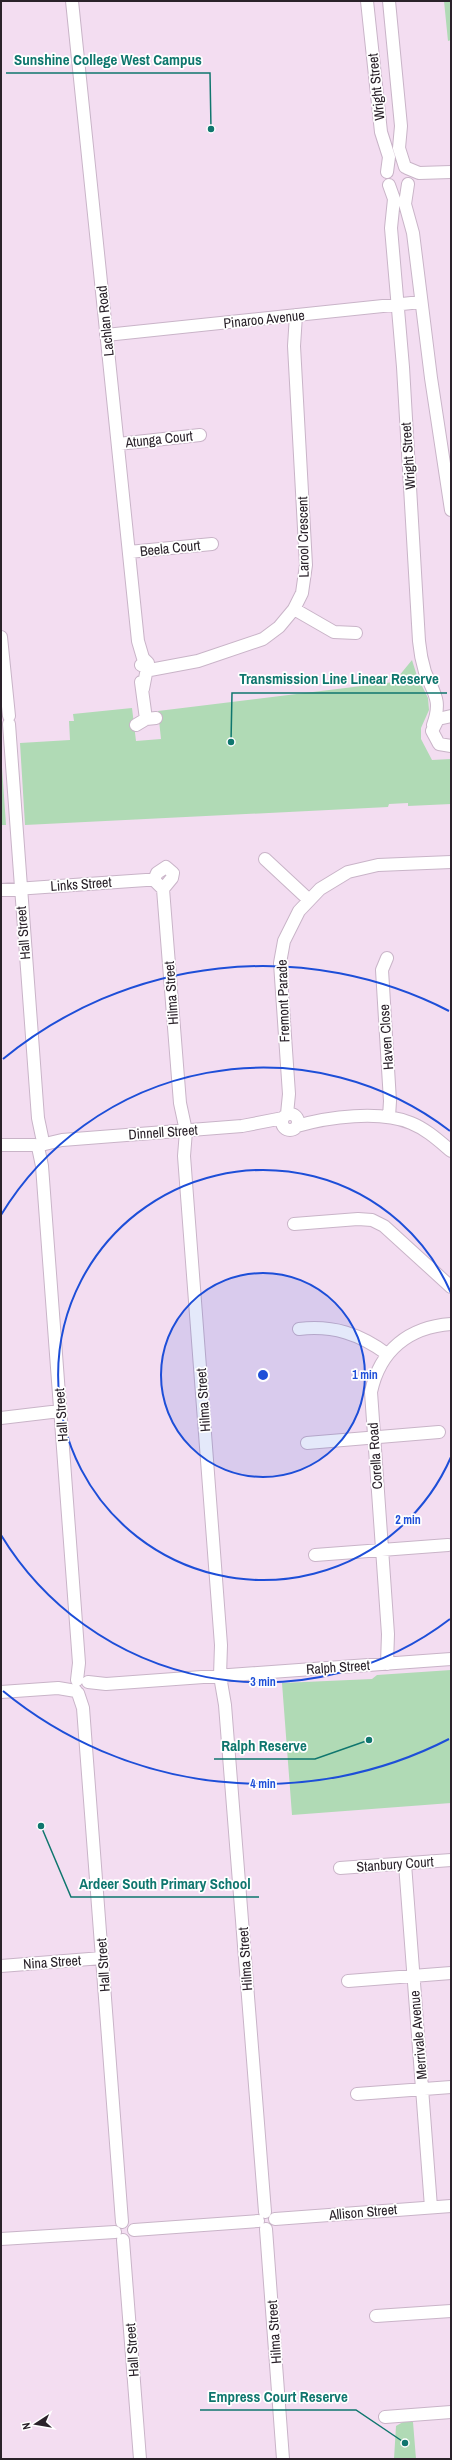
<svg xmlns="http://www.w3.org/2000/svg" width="452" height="2460" viewBox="0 0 452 2460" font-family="'Archivo Narrow',sans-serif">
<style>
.green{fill:#b0dab5}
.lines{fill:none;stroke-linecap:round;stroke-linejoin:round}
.minor-casing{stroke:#c9b4c8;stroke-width:14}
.minor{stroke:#fff;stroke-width:12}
.ring{fill:none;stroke:#1d4ed8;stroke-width:2}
.labels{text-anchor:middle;stroke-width:3.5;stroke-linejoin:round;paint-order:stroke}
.street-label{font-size:14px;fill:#2a222a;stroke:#fff}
.centre{fill:#1d4ed8;stroke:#fff;stroke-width:2}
.ring-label{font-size:12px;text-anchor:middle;font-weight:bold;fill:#1d4ed8;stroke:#fff;stroke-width:3.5;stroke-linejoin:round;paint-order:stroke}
.leader{fill:none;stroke:#0f766e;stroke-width:1.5}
.callout-dot{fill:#0f766e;stroke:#fff;stroke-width:1.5}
.callout-label{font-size:15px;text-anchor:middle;font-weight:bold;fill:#0f766e;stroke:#fff;stroke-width:3.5;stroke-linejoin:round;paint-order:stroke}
</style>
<rect width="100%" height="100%" fill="#f3ddf1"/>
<!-- green -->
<path class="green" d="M444,1H451V40L448,41Z
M412,660L417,676L428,698L429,710L421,728V739L432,760L451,759V804L408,806V803L389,804L388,807L25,825L20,743L70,740L69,721H74L73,714L132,708L136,741L161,739L158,711L394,682Z
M1,753L6,825H1Z
M451,1670V1803L292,1815L282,1683L372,1679L377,1675Z
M403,2422H413L416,2459H394L396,2426Z"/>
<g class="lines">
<defs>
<path id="minor" d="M72,1L138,641L143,658L148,663L143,689
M367,1L381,132L389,157L387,172
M389,1L401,126L399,148L405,167
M407,168L419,173L451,172
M408,184L405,204L413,233L431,378L451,510
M389,185L394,199L391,228L403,367L419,641C420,652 422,662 425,672C434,694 442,700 433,725
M106,335L421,302
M118,444L200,435
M129,552L212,544
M294,609L334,632L356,633
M1,637L9,716
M141,665L150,670L198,661L263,639L279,627L294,609L302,593L306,565L294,346L296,315
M141,682L146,719
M451,716L438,719L432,731L439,744L451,746
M9,724L38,1118L42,1137
M136,725L146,719L156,718
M265,859L308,899
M154,880L157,873L166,867L173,873L172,878L163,889
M1,890L146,880H154L163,889L180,1103L186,1131L184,1156L221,1645L220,1676L225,1705L265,2212
M387,958L382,970L390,1101L389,1117
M287,1114L289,1094L280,963L284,941L299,911L320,889L348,872L378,865L451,862
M282 1122a8 8 0 1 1 16 0a8 8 0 1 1-16 0Z
M297,1126C328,1117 380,1110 411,1123C426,1129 438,1140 451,1151
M45,1144L62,1140L242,1126L283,1118
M1,1145H35
M38,1147L42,1166L79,1663L77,1680
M294,1224L358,1219L372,1220L384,1226L451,1287
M299,1329C333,1325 360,1334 387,1354
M1,1418L60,1411
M307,1443L439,1432
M315,1555L448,1545
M387,1664L388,1634L371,1392C380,1350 409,1327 451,1324
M88,1682L106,1684L451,1659
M1,1692L58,1688L76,1691
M78,1693L83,1708L122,2222
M405,1864L431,2207
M340,1868L451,1860
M1,1966L102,1958
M348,1981L451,1973
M357,2094L451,2087
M275,2219L451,2206
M266,2229L283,2459
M134,2230L258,2221
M1,2239L115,2232
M123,2240L140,2459
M376,2316L451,2311
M385,2417L451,2412"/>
</defs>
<!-- minor casing -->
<use href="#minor" class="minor-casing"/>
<!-- minor -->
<use href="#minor" class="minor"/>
</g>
<!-- distance rings -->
<circle cx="263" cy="1375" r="102" fill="#1d4ed8" fill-opacity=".12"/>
<g class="ring">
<circle cx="263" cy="1375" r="102"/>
<path d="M451 1457A205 205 0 1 1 451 1293"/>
<path d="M450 1619A307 307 0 0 1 1 1535M1 1215A307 307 0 0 1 450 1131"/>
<path d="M449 1739A409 409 0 0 1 3 1691M3 1059A409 409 0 0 1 449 1011"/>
</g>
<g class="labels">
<!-- street labels -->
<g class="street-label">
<text transform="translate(376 87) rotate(-96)" y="5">Wright Street</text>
<text transform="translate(264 319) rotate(-6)" y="5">Pinaroo Avenue</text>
<text transform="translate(105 321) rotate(-96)" y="5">Lachlan Road</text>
<text transform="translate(159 439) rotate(-6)" y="5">Atunga Court</text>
<text transform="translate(408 456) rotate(-94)" y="5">Wright Street</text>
<text transform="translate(303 537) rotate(-91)" y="5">Larool Crescent</text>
<text transform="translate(170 548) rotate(-6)" y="5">Beela Court</text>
<text transform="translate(81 884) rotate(-4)" y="5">Links Street</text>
<text transform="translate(23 933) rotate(-95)" y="5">Hall Street</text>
<text transform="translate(171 993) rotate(-94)" y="5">Hilma Street</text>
<text transform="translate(283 1001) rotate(-92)" y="5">Fremont Parade</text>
<text transform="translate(386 1037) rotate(-94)" y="5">Haven Close</text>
<text transform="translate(163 1132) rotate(-4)" y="5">Dinnell Street</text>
<text transform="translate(203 1400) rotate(-94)" y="5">Hilma Street</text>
<text transform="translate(61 1415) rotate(-94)" y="5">Hall Street</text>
<text transform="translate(375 1456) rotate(-94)" y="5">Corella Road</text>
<text transform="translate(338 1667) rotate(-4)" y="5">Ralph Street</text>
<text transform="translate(395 1864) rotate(-4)" y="5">Stanbury Court</text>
<text transform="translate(245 1959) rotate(-94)" y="5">Hilma Street</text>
<text transform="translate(52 1962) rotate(-4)" y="5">Nina Street</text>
<text transform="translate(103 1965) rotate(-94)" y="5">Hall Street</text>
<text transform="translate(418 2035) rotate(-95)" y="5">Merrivale Avenue</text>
<text transform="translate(363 2212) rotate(-5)" y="5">Allison Street</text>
<text transform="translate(274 2332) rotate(-94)" y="5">Hilma Street</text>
<text transform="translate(132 2350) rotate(-94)" y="5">Hall Street</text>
</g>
</g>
<circle cx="263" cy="1375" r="6" class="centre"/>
<g class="ring-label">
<text x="365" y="1379">1 min</text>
<text x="408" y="1524">2 min</text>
<text x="263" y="1686">3 min</text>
<text x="263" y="1788">4 min</text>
</g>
<!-- callouts -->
<path class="leader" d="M211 129L210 73H6M231 742L232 693H447M369 1740L315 1759H214M41 1826L71 1897H259M405 2443L356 2410H200"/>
<g class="callout-dot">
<circle cx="211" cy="129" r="4"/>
<circle cx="231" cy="742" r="4"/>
<circle cx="369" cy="1740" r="4"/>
<circle cx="41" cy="1826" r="4"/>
<circle cx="405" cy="2443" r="4"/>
</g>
<g class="callout-label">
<text x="108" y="65">Sunshine College West Campus</text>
<text x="339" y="684">Transmission Line Linear Reserve</text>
<text x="264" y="1751">Ralph Reserve</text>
<text x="165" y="1889">Ardeer South Primary School</text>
<text x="278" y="2402">Empress Court Reserve</text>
</g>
<!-- border -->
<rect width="452" height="2460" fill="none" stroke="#2a222a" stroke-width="4"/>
<!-- north arrow -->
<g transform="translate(36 2424) rotate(258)" stroke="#ffffff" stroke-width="3" paint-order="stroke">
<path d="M0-3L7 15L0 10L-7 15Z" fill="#2a222a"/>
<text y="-6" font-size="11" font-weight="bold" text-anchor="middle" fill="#2a222a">N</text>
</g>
</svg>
